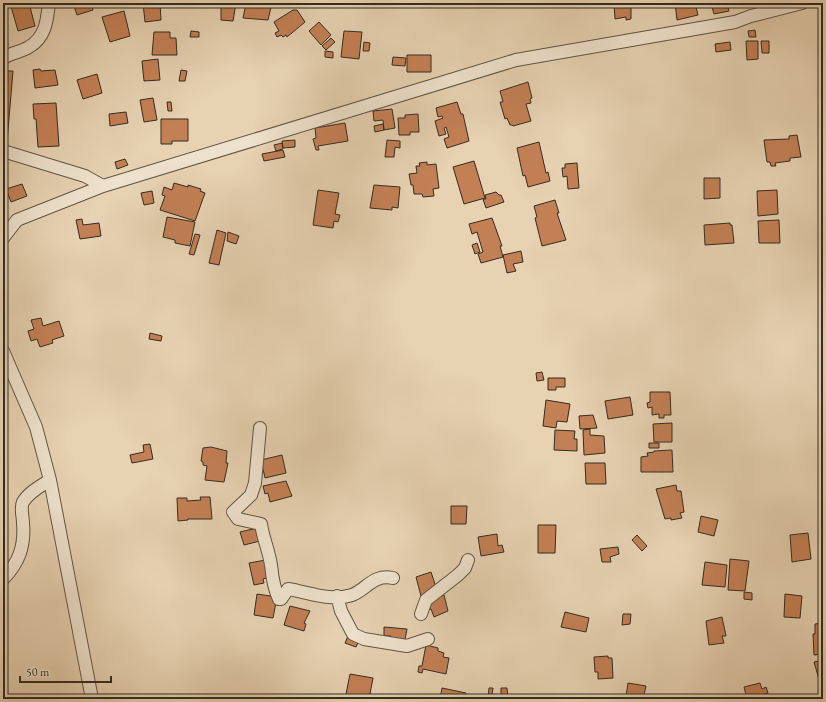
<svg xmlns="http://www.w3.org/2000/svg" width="826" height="702" viewBox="0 0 826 702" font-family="'EB Garamond',serif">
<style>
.building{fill:#c48055;stroke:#332c22}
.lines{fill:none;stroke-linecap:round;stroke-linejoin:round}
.minor-casing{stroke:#605646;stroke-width:14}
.minor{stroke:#efe2cd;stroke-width:12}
</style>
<rect width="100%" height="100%" fill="#e7d2b2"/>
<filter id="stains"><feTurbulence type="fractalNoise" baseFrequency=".005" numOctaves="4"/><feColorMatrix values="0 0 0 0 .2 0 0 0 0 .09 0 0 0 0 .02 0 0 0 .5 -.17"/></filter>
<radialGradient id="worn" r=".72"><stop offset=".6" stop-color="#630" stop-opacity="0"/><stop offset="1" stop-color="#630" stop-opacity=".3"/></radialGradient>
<!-- building -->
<path class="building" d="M10,3H29L35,26L18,31Z
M73,3H91L93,10L77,15Z
M143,3H160L161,20L145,22Z
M190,3H210V7H190Z
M221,3H236L233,21L221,20Z
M246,3H272L268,20L243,18Z
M614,3H631V19L626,20V17L615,19Z
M675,3H695L698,15L677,20Z
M711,3H727L729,11L714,14Z
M293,10H297L305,22L287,37L286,35L283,37L281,35L277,37L275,33L279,31L274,22Z
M124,11L130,36L110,42L102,17Z
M3,21L8,45L3,46Z
M319,22L331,35L321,45L309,31Z
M755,30L756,37H749L748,31Z
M191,31L199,32V37H190Z
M344,31L362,32L359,59L341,57Z
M154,32H170V38H176L177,55H152Z
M331,38L335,42L326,50L322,46Z
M746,41H758V59L747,60Z
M761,41H769V53H762Z
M364,42L370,43L369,51H363Z
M730,42L731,50L716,52L715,44Z
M325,51L333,52V58L325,57Z
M407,55H431V72H407Z
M393,57L406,58L405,66L392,65Z
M158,59L160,80L144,81L142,61Z
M40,69L41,71L55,70L58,85L35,88L33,70Z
M181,70L187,71L185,81H179Z
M3,71H13L7,142H3Z
M97,74L102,93L83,99L77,80Z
M528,82L532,98L530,99L531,103L526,104L531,121L513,126L512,125H510L507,118L505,119L500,102H503L500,91Z
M153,98L157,120L144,122L140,100Z
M167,102H171L172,111H168Z
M457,102L461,114H463L469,141L447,148L444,139L449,137L446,127L444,128L446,134L439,136L435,121L443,118L442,116L438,117L436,108Z
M56,103L59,146L38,147L36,119H34L33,104Z
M392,109L395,128L384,130L383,120L374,121L373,111Z
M126,112L128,123L110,126L109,114Z
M418,114L419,132H410V135H399L398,118H405V115Z
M161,119H188V141H172V144H161Z
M345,123L348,141L318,146L319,150H316L313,139L316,138L315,128Z
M383,124L384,130L375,132L374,126Z
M797,135L801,157L790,158V161L775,163L776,166H771L770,162H767L764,140L789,139V136Z
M295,140V147L283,148L282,141Z
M387,140L400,141V148L395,147L394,157H385Z
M539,142L546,173L548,172L550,181L528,187L525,175L523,176L517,148Z
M282,143L283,149L276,151L274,145Z
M283,150L285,157L264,161L262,154Z
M125,159L128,165L117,169L115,162Z
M474,161L485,198L464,204L453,167Z
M427,162V165L436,164L439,188L433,189L434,196L423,197L422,194H414L413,185H411L409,174L417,173L416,166H420L419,163Z
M577,163L579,188L568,189L567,176L563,177L562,168H565V164Z
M704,178H720V198L704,199Z
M174,183L188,187V185L201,189L200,191L205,193L195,221L160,210L165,196L162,195L164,187L172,190Z
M22,184L27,196L11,202L6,189Z
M374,185L400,187L398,208L392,207V210L370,208Z
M318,190L339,193L335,214L340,215L338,222L334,221L333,228L313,225Z
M777,190L778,214L758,216L757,191Z
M152,191L154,203L144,205L141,193Z
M496,192L499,195H501L504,202L486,208L483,199H486L485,195Z
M555,200L559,213H557L566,240L542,246L535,218L537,217L534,206Z
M167,217L195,222L190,246L175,243V240L163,237Z
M492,218L502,246H500L503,257L481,263L478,254L483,252L477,232L472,234L469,224Z
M82,219L83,225L99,223L101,236L80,239L76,220Z
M779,220L780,243H759L758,221Z
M730,223V225H732L734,243L705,245L704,225Z
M217,230L226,233L219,265L209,263Z
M228,232L239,236L236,244L227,241Z
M195,234L200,235L194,255L189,254Z
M477,243L480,252L475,254L472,245Z
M521,251L523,262L513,264L516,271L507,273L503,255Z
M41,318L43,326L59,321L64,336L52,340L53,343L40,347L37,339L31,341L28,331L34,329L31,320Z
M150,333L162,336L161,341L149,339Z
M542,372L544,380L537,381L536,373Z
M548,378H565V387H556V390H548Z
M650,392H670L671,415H664V418H659V414L652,415V407L648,408L647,403L650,402Z
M630,397L633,415L608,419L605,401Z
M546,400L570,404L567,422L557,421L556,428L543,426Z
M593,415L597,428L580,429L579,416Z
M672,423V442H654L653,424Z
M590,429V435L604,436L605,453L584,455L583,430Z
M555,430L575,431L574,439H577V451L554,450Z
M649,443H659V448H649Z
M150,444L153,459L132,463L130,455L144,452L143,445Z
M211,447L227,451L226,463H228L224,482L205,480L207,466L203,465V462L201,461L203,448Z
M672,450L673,472H641V457L648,456L647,453L654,452V451Z
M282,455L286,473L265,478L261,460Z
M585,463H605L606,484H586Z
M286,481L292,496L270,502L268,493L265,494L263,486Z
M676,485L677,491H681L684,512L680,513L682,518L671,520V518L665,519L656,489Z
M200,497H210L212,519H188V520L178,521L177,498H187V501L201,500Z
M451,506H467L466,524H451Z
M701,516L718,520L714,536L698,532Z
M538,525H556L555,553H538Z
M257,528L260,541L244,545L240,532Z
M808,533L811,559L792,562L790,535Z
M497,534L498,546L502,545L504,552L481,556L478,537Z
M637,535L647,546L642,551L632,540Z
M618,547L619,554L610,557L611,562H602L600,549Z
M730,559L749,561L745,591L728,590Z
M266,560L270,577L263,579L264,583L254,585L249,563Z
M705,562L727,565L725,587L702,585Z
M431,572L437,590L421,596L416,577Z
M744,592L752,593V600L744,599Z
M257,594L277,597L273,618L254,615Z
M785,594L802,596L800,618L784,617Z
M444,595L448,611L434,617L431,609L427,610L431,599Z
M290,606L310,611L304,623L306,624L304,631L284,625Z
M565,612L589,618L586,632L561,627Z
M623,614H631L630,624L622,625Z
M722,617L726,636H722L724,643L709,645L706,621Z
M823,623V654L814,655L813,634H815V624Z
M384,627L407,629L404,645L390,644L391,636H384Z
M348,636L359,640L356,647L345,643Z
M426,645L438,648V651L444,653L443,657L449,658L446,674L423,669L422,673L418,672L419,666H422Z
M608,656V658H612L613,678L598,679V672H595L594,657Z
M823,660V683H820L814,662Z
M350,674L373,678L369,699H345Z
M628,683L646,686L643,699H627L626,697Z
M760,683L762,689L766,687L768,693L764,694L765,699H747L744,687Z
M442,688L466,693L465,699H440Z
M489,688H493L492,695L501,696V688H507L508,699H488Z"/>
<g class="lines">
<defs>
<path id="minor" d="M3,58C11,53 21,52 29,47C46,37 47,20 49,3
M3,151L85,176L103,186
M3,238L17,220L103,186L516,60L735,22L751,16L802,3
M3,351L36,427L50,480L92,699
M260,428L255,483L251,495L233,512L238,519L261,524C263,538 269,551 271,565C272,575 274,589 279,599H281L288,589C308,592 331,602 352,595C367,589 373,574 393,578
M3,579C19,563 25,546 23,523C23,516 20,508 23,502C29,492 41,486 50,480
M337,596L341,611L353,634L364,639L407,646L428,639
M421,614L426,600L458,575L465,568L468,560"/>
</defs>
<!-- minor casing -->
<use href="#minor" class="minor-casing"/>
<!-- minor -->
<use href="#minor" class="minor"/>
</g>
<!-- margin -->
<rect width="826" height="702" fill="none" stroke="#e7d2b2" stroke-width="16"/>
<rect x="4" y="4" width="818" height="694" fill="none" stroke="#332c22" stroke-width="2"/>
<rect x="8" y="8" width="810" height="686" fill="none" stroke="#332c22"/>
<!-- scale -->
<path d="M20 676v6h91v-6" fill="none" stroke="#332c22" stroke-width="2"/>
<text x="26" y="676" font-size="12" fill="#332c22" stroke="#efe2cd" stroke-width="3" paint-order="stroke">50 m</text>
<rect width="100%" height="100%" filter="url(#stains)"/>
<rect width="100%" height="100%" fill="url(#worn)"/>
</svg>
